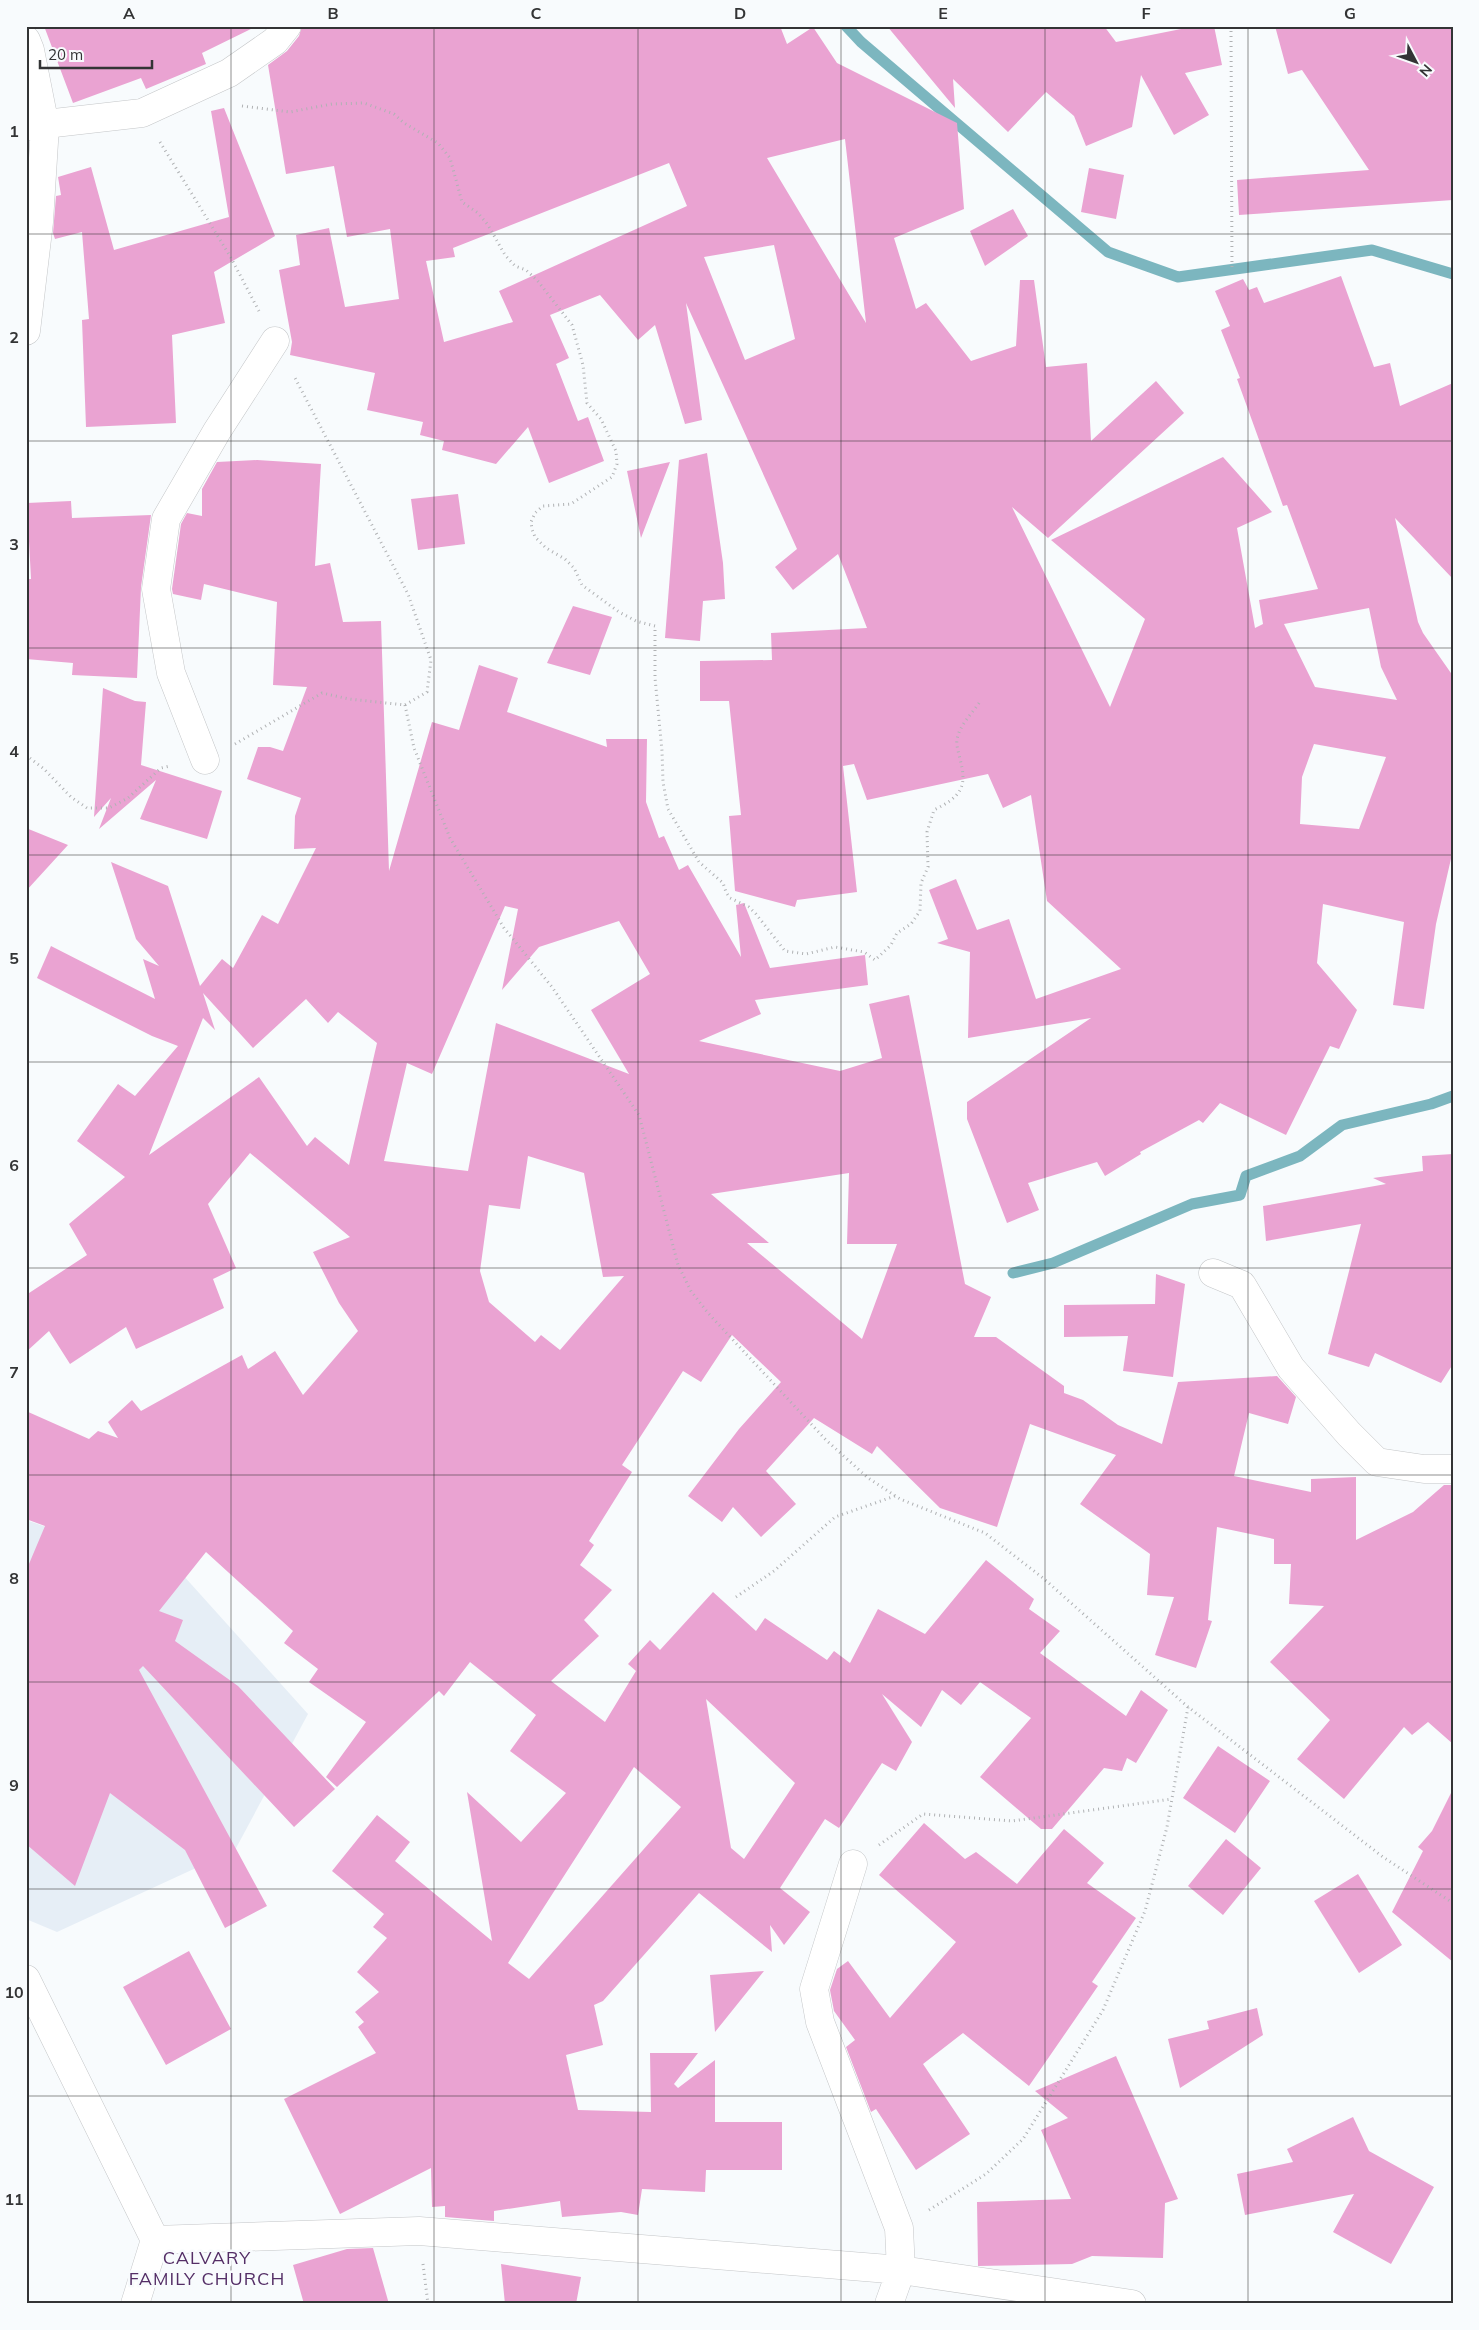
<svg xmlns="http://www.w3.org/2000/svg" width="1479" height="2330" viewBox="0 0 1479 2330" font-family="Mulish,sans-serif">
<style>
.built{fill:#e6eef6}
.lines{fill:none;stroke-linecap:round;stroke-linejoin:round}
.stream{stroke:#7cb6bf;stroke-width:11}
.building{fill:#eaa3d2;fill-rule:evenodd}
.minor-casing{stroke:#c4c6c8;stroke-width:29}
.path{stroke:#b0b2b4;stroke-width:3;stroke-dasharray:1 4;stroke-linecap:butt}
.minor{stroke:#fff;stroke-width:28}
.grid{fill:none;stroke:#333435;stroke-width:1;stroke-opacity:0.55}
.labels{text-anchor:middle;stroke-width:5;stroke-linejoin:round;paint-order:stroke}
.quarter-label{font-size:18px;letter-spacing:1px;fill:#542e66;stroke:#f8fbfd}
.neatline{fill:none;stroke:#333435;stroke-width:2}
.grid-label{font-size:16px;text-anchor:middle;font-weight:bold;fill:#333435}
</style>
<rect width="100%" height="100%" fill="#f8fbfd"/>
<!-- built -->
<path class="built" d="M26,1520L182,1574L308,1714L235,1850L57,1932L26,1919Z"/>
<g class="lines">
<!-- stream -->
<path class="stream" d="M846,26L861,42L1108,252L1178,277L1372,250L1453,274
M1013,1273L1053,1263L1192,1204L1240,1195L1246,1176L1300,1156L1342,1125L1431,1104L1453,1096"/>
</g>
<!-- building -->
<path class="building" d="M44,26H257L202,53L206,64L146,89L141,78L73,103Z
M302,26H780L787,44L813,27L837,63L957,123L964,209L894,238L916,309L926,303L971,361L1016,346L1020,280H1034L1046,367L1087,363L1091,441L1156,381L1184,413L1048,538L1012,507L1110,707L1145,619L1051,540L1223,457L1272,512L1237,528L1255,628L1263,624L1259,600L1318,589L1287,505L1283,506L1237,379L1240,378L1221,330L1230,326L1215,291L1243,279L1249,290L1257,287L1264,303L1341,276L1374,367L1390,363L1400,406L1453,383V579L1395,518L1418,622L1423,633L1453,676V850L1436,924L1424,1009L1393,1005L1404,922L1323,904L1317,963L1357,1010L1339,1049L1330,1046L1286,1135L1220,1103L1203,1123L1199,1120L1140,1152L1141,1154L1105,1176L1097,1162L1028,1183L1039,1210L1007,1223L967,1119V1102L1091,1018L968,1038L970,952L937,943L948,939L929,890L956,879L977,930L1009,919L1036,999L1121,969L1047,901L1031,795L1003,808L988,774L867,800L854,764L843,766L857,892L797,900L795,907L735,891L729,816L741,815L729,701H700V661L772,660L771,633L867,628L838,554L793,590L775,567L797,549L686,303L702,420L685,424L655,325L638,340L600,295L550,315L569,358L556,364L578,421L588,417L604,461L549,483L528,427L496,464L442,450L444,441L420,435L423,422L367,410L375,373L290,355L292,342L279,270L300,265L296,235L329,228L345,307L399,299L390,229L347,237L334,166L286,174L268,65L287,51L299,36ZM845,139L866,323L767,158ZM669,163L687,206L499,291L513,322L444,342L426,261L455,257L453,248ZM774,245L795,339L745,360L704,257ZM1369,608L1381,667L1397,700L1315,687L1284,624ZM1314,744L1386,757L1359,829L1300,824L1302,777Z
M887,26H1104L1116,42L1196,26H1214L1222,65L1185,73L1209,115L1174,135L1141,75L1132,127L1086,146L1074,116L1046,92L1008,132L953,79L955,108Z
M1275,26H1453V200L1239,215L1237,180L1369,170L1302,70L1288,74Z
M224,108L275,236L214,272L225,323L172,335L176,423L86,427L82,320L89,319L82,232L55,239L53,233L56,196L61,195L58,177L91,167L114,250L229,217L211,111Z
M1089,168L1124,175L1116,219L1081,212Z
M1013,209L1028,236L985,266L970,231Z
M707,453L723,563L725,599L703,601L700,641L665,638L679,460Z
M257,460L321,464L315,566L330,563L343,622L381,621L389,871L432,722L459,730L479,665L518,678L507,712L607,747L606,739H647L646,802L659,838L664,836L679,870L688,865L741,957L736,905L744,903L770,968L865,955L868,985L755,1000L761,1014L699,1041L840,1071L882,1058L869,1004L909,995L965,1284L991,1297L974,1337H996L1064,1386V1393L1083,1400L1118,1425L1162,1444L1178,1382L1277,1376L1296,1397L1288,1424L1249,1413L1234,1476L1311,1492V1479L1356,1477V1540L1413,1512L1444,1485H1453V1744L1428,1722L1412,1735L1404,1727L1344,1799L1297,1759L1330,1720L1270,1662L1324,1606L1289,1604L1291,1564H1274V1539L1217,1527L1208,1620L1212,1621L1196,1668L1155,1655L1174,1597L1147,1595L1150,1554L1080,1504L1116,1455L1030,1424L997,1527L940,1508L877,1446L872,1454L814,1418L766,1471L796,1504L761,1537L733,1507L722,1522L688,1496L739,1429L781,1382L732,1335L701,1382L683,1371L622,1465L632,1472L589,1541L594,1545L580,1565L612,1590L584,1620L599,1636L551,1681L605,1722L636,1671L628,1664L650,1640L660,1650L713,1592L756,1631L765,1618L827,1660L834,1651L850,1663L878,1609L925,1634L986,1560L1034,1599L1029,1609L1060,1631L1040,1653L1126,1716L1141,1690L1168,1710L1136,1763L1127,1758L1122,1771L1104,1768L1052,1829H1041L980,1777L1031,1718L980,1682L961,1705L942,1690L921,1727L882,1694L912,1742L896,1771L882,1763L839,1828L825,1819L780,1888L810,1912L784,1945L770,1925L772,1952L699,1893L603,2001L594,2005L603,2045L566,2055L578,2110L651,2112L650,2053H698L674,2084L678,2088L715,2060V2122H782V2170H706L705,2192L642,2189L638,2215L621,2212L562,2217L560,2201L494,2211V2221L445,2217V2206L432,2207L431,2168L340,2214L284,2099L376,2053L358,2027L364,2022L355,2012L379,1992L357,1972L387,1938L373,1927L384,1914L332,1871L377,1815L410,1842L395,1861L492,1941L467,1792L521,1842L566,1793L510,1751L536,1715L470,1662L444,1696L439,1691L337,1787L326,1777L366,1722L309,1682L318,1669L284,1643L293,1631L206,1552L159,1611L183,1620L175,1641L238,1686L335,1789L294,1827L143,1666L139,1670L267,1906L225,1928L185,1850L110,1793L75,1886L26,1844V1571L45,1526L26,1519V1411L89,1439L98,1431L118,1438L108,1422L132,1400L141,1411L242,1355L248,1369L275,1351L303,1395L358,1331L339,1303L313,1252L350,1237L250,1153L208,1204L236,1268L213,1279L224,1308L136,1349L126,1327L70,1364L49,1331L26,1352V1295L87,1255L69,1224L125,1177L77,1141L118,1084L135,1096L178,1046L152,1036L37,978L51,946L155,999L143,959L159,966L136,939L111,862L168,886L200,986L222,959L233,968L262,915L278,924L316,848L294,849L295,816L301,798L247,779L258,747H270L283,751L307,687L273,685L277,602L204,584L201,600L173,594L172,589L181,524L187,513L202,516V489L217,462ZM505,906L518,909L502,990L539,947L619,921L650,974L591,1010L629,1074L496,1023L468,1171L384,1161L407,1063L432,1074ZM203,993L253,1048L306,999L328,1023L338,1012L377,1043L349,1165L315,1137L307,1146L259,1077L149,1155L203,1018L215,1030ZM528,1156L584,1173L603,1277L624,1276L560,1350L541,1335L535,1342L489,1302L480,1271L489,1205L520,1209ZM849,1173L847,1244H897L862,1339L747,1243H769L711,1194ZM706,1699L795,1783L744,1859L731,1848ZM634,1767L681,1807L529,1979L508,1963Z
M670,462L641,538L627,471Z
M458,494L465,544L418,550L411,499Z
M71,501L72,518L151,515L141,587L137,678L72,675L73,663L26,659V579H31L27,503Z
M573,606L612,617L590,675L547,663Z
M103,688L135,701L146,702L141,765L222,791L207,839L140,819L156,780L99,829L111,798L94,817Z
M26,828L68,845L26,891Z
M1453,1154V1364L1441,1383L1375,1353L1369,1367L1328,1354L1361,1224L1266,1241L1263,1206L1386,1184L1373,1178L1423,1171L1422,1156Z
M1156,1274L1185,1284L1173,1377L1123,1371L1128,1336L1064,1337V1305L1155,1304Z
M1218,1746L1270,1781L1235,1833L1183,1798Z
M1453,1789V1962L1392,1912L1423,1851L1418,1847L1432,1831Z
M924,1823L965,1859L976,1852L1017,1884L1064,1829L1104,1863L1087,1883L1136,1918L1092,1982L1098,1986L1029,2086L963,2033L923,2064L970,2134L916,2170L876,2109L871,2112L846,2047L855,2040L834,2011L830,1990L837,1969L848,1961L890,2018L956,1942L879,1875Z
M1226,1839L1261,1868L1223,1915L1188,1886Z
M1358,1874L1402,1945L1359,1973L1314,1901Z
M189,1951L231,2029L166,2065L123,1987Z
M764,1971L715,2032L710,1975Z
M1257,2008L1263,2035L1180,2088L1168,2039L1209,2029L1207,2021Z
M1116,2056L1178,2199L1165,2203L1163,2258L1092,2256L1072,2264L978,2266L977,2202L1071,2199L1041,2130L1068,2118L1035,2091Z
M1353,2117L1369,2151L1434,2187L1391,2264L1333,2232L1354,2194L1245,2215L1237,2174L1293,2162L1287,2149Z
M373,2248L389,2304H304L293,2265L347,2249Z
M501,2264L581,2277L576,2304H505Z"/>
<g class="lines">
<defs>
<path id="minor" d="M26,40L30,50L45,126L39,222L26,331
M28,126L142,113L229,73L275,41L287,26
M205,760L171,673L156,589L166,519L217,431L275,341
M1213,1273L1242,1285L1291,1368L1349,1434L1377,1462L1424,1469H1453
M853,1864L814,1989L820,2022L899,2228L901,2270L889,2304
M26,1979L155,2240L419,2231L901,2270L1132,2304
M135,2304L155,2240"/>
</defs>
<!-- minor casing -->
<use href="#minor" class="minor-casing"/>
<!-- path -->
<path class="path" d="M1231,26L1232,271
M242,106L290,112L332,104L364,103L394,114L404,123L438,143L450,158L462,202L478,213L488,225L505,255L515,266L526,270L537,280L572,325L583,365L587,403L601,419L616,451L617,464L612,477L571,504L543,506L535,513L531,522L532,529L535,537L546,548L565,559L574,568L582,585L619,612L636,621L655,626V678L662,751L663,782L668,809L699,862L723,883L726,892L730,898L749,907L756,914L785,951L806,954L835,947L864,952L875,960L891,945L897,933L911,924L920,911L921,883L928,867L927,832L934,810C960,797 968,788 960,759C959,754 956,745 957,740C959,725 973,713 981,700
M160,142L230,256L260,313
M405,705L414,748L450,838L504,928L552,987L639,1115L678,1265L691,1291L708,1313L826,1440L868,1478L900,1499L985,1533L1043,1578L1188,1707L1383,1857L1453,1903
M235,744L322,693L349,699L405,705L427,692L431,660L408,594L294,376
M26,755L44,769L71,797L87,808H109L128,798L161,768L170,766
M736,1597L774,1571L835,1517L895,1496
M879,1845L923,1814L1012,1821L1172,1799
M929,2210L986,2174L1023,2139L1103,2010L1145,1911L1167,1827L1188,1707
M423,2264L428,2304"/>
<!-- minor -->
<use href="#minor" class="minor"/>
</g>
<!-- grid -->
<path class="grid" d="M231,26V2304M434,26V2304M638,26V2304M841,26V2304M1045,26V2304M1248,26V2304M26,234H1453M26,441H1453M26,648H1453M26,855H1453M26,1062H1453M26,1268H1453M26,1475H1453M26,1682H1453M26,1889H1453M26,2096H1453"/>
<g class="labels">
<!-- quarter labels -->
<g class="quarter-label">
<text x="207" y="2264">CALVARY<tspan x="207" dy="21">FAMILY CHURCH</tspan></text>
</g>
</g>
<!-- border -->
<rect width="1479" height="2330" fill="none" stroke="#f8fbfd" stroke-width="55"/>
<!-- north arrow -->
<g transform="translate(1416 62) rotate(131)" stroke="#f8fbfd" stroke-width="4" paint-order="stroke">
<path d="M0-4L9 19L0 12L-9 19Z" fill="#333435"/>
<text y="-8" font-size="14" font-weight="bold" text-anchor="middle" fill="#333435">N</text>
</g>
<!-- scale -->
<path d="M40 60v8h112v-8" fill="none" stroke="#333435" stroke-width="2.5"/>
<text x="48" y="60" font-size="15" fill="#333435" stroke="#f8fbfd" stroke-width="4" paint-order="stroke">20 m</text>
<rect x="28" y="28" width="1424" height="2274" class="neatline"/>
<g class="grid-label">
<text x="129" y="19">A</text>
<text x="333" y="19">B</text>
<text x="536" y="19">C</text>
<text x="740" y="19">D</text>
<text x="943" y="19">E</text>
<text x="1146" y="19">F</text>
<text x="1350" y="19">G</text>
<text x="14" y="137">1</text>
<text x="14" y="343">2</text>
<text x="14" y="550">3</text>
<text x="14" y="757">4</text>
<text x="14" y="964">5</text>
<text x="14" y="1171">6</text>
<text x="14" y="1378">7</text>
<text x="14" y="1584">8</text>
<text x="14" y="1791">9</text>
<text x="14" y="1998">10</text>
<text x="14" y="2205">11</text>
</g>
</svg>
